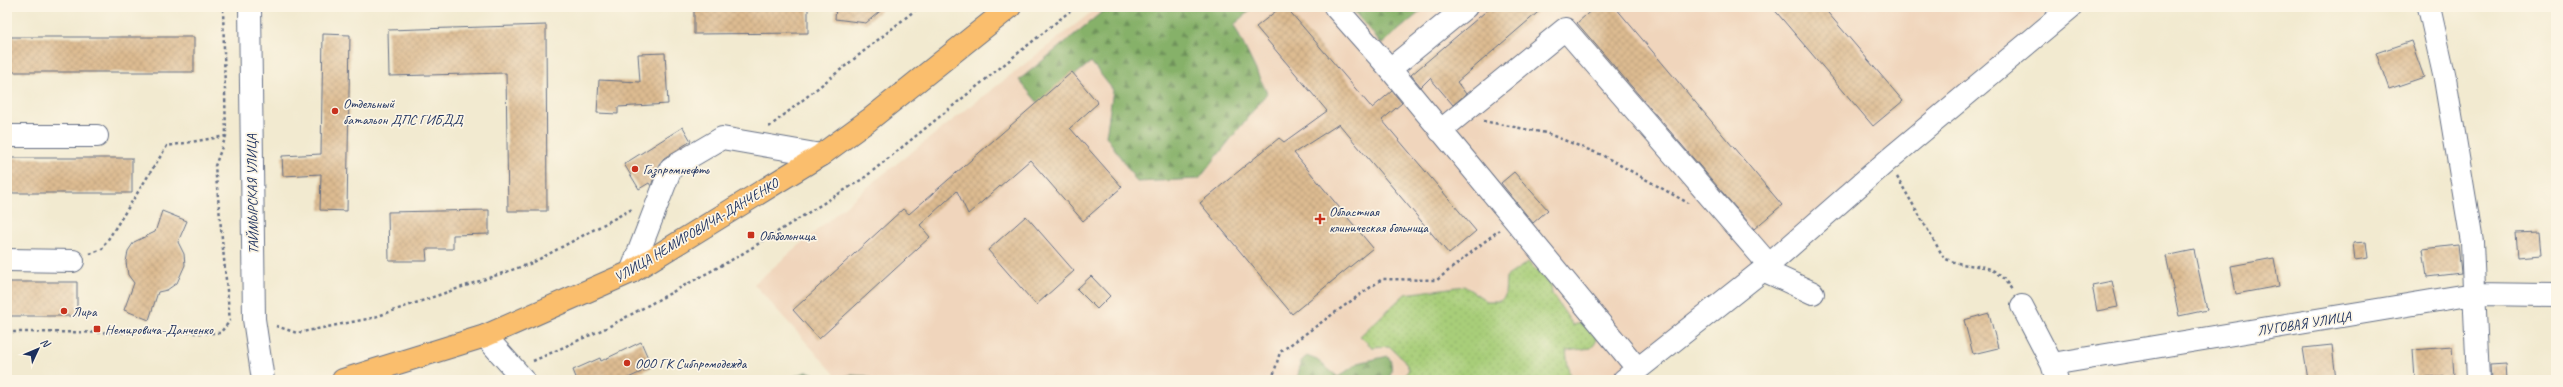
<svg xmlns="http://www.w3.org/2000/svg" width="2563" height="387" viewBox="0 0 2563 387" font-family="Caveat,sans-serif">
<style>
.built{fill:#f0d5bc}
.grass{fill:url(#grass-dots);stroke:#627e6c}
.forest{fill:url(#forest-firs);stroke:#507064}
.building{fill:url(#building-cross-hatch)}
.lines{fill:none;stroke-linecap:round;stroke-linejoin:round}
.minor-casing{stroke:#667086;stroke-width:24}
.major-casing{stroke:#667086;stroke-width:24}
.path{stroke:#667086;stroke-width:2.5;stroke-dasharray:3 3;stroke-linecap:butt}
.minor{stroke:#fff;stroke-width:22}
.major{stroke:#fabe6d;stroke-width:22}
.poi-dot{fill:#c8321e;stroke:#fcf5e5;stroke-width:1.5}
.labels{text-anchor:middle;stroke-width:3.5;stroke-linejoin:round;paint-order:stroke}
.poi-label{font-size:14px;fill:#1b2f5e;stroke:#fcf5e5;text-anchor:start}
.street-label{font-size:14px;fill:#1b2f5e;stroke:#fcf5e5}
</style>
<defs>
<pattern id="grass-dots" width="8" height="8" patternUnits="userSpaceOnUse"><rect width="8" height="8" fill="#a8ce79"/><path d="M2 2h.1M6 6h.1" fill="none" stroke="#90b16b" stroke-width="1.8" stroke-linecap="round"/></pattern>
<pattern id="forest-firs" width="22" height="20" patternUnits="userSpaceOnUse"><rect width="22" height="20" fill="#86b169"/><path d="M5 1l3.5 6h-7zM16 11l3.5 6h-7z" fill="#6d905a"/></pattern>
<pattern id="building-cross-hatch" width="8" height="8" patternUnits="userSpaceOnUse"><rect width="8" height="8" fill="#ddbb91"/><path d="M0 0l8 8M0 8l8-8" fill="none" stroke="#bda17f"/></pattern>
</defs>
<rect width="100%" height="100%" fill="#fcf5e5"/>
<filter id="ink" filterUnits="userSpaceOnUse"><feTurbulence type="fractalNoise" baseFrequency=".025" numOctaves="2"/><feDisplacementMap in="SourceGraphic" scale="8" xChannelSelector="R" yChannelSelector="G"/><feConvolveMatrix kernelMatrix="1 2 1 2 8 2 1 2 1" color-interpolation-filters="sRGB"/></filter>
<filter id="wash" filterUnits="userSpaceOnUse"><feTurbulence type="fractalNoise" baseFrequency=".012" numOctaves="4" result="noise"/><feDisplacementMap in="SourceGraphic" scale="16" xChannelSelector="R" yChannelSelector="G"/><feGaussianBlur stdDeviation="0.9" result="paint"/><feColorMatrix in="noise" values="0 0 0 0 0 0 0 0 0 0 0 0 0 0 0 0 0 1.4 0 .05"/><feComposite in="paint" operator="in"/></filter>
<g filter="url(#wash)">
<rect width="100%" height="100%" fill="#f2ead0"/>
<!-- built -->
<path class="built" d="M1098,7H2055L1624,380H840L754,284L877,179Z"/>
<!-- grass -->
<path class="grass" d="M1528,262L1551,284L1552,294L1573,325C1591,319 1607,333 1591,348L1566,351L1570,380H1403L1409,369L1404,360L1389,346L1372,347L1360,336L1405,294L1464,286L1487,301H1500L1505,296L1506,277Z"/>
<!-- forest -->
<path class="forest" d="M1108,7H1253L1234,25L1267,93L1199,179L1137,182L1106,136L1113,90L1091,62L1039,104L1019,80Z
M1350,7H1426L1382,44Z
M1307,356L1317,360L1338,377L1358,363L1388,356C1393,362 1392,374 1388,380H1297L1301,361Z
M806,372H809L828,380H785Z
M850,375L867,376L873,380H832Z"/>
<g id="blocks">
<!-- building -->
<path class="building" d="M694,7H808V33L694,34Z
M836,7H885L866,23L835,19Z
M1281,7H1286L1372,108L1392,91L1402,103L1382,120L1476,231L1449,254L1339,124L1294,153L1373,248L1292,314L1200,203L1279,138L1284,142L1327,111L1256,27Z
M1491,7H1544L1457,82L1466,94L1453,105L1430,78L1421,87L1411,75Z
M1595,7H1615L1782,205L1754,229L1577,23Z
M1772,7H1823L1903,101L1873,126Z
M546,25L547,211H508L506,73L389,76L388,30Z
M323,34L350,35L347,211L320,210L321,174L283,176L282,156L321,154Z
M7,37H194V72H7Z
M2411,41L2424,77L2389,89L2376,53Z
M665,53L668,104L618,107V114L597,113L599,80L640,82L638,54Z
M1072,72L1098,103L1070,128L1122,187L1083,221L1030,160L968,214L957,191L920,225L930,237L819,339L793,310L903,209L909,214Z
M683,127L691,141L664,158L659,164L651,186L649,183L639,189L624,164Z
M7,158H132V193H7Z
M1514,172L1548,210L1533,223L1501,183Z
M489,210V234L453,235V249H426L427,261H389L388,212Z
M162,211L187,221L178,242L184,254L185,265L177,283L167,290L158,292L149,320L124,310L134,283L128,275L126,262L128,251L134,242L155,232Z
M1026,216L1074,271L1036,305L988,250Z
M2539,232L2541,255L2518,257L2516,233Z
M2366,242L2368,258L2355,260L2353,243Z
M2458,245L2461,273L2427,277L2423,249Z
M2194,250L2207,310L2179,316L2166,256Z
M2274,258L2279,286L2236,294L2231,266Z
M1091,276L1110,296L1097,309L1077,289Z
M2112,281L2118,307L2097,311L2092,285Z
M7,282H77V316H7Z
M1989,313L1998,348L1973,354L1964,320Z
M641,342L652,367L624,380H577L573,370L600,358L601,361Z
M2332,345L2336,379L2308,380L2303,348Z
M2452,347L2454,376L2415,379L2413,350Z
M2506,364L2507,380H2491L2490,365Z"/>
</g>
</g>
<g filter="url(#ink)">
<use href="#blocks" fill-opacity="0" stroke="#667086" stroke-width="1"/>
<g class="lines">
<defs>
<path id="minor" d="M250,7L254,319L263,380
M1335,7L1390,69L1466,7
M2429,7L2445,79L2472,242L2478,380
M1390,69L1637,368
M1440,131L1565,29L1764,259
M7,136H97
M7,260L73,261
M1763,270L1813,293
M631,272L671,168L722,138L821,155
M2022,306L2052,364L2057,380
M485,336L524,380
M2052,364L2474,294L2556,295
M1624,380L1763,270L1887,161L2071,7"/>
<path id="major" d="M343,380L485,336L631,272L821,155L869,120L1010,7"/>
</defs>
<!-- minor casing -->
<use href="#minor" class="minor-casing"/>
<!-- major casing -->
<use href="#major" class="major-casing"/>
<!-- path -->
<path class="path" d="M1483,121L1546,133L1602,155L1688,203
M769,127L919,7
M1897,177L1944,258C1975,273 1989,255 2012,290
M90,254L102,249L167,146L226,136
M276,326L297,333L372,318L532,263L634,208
M7,332L220,333L230,321L215,166L226,136L223,7
M533,361L608,327L737,257L864,178L1075,7
M482,380L495,376
M1272,380L1280,352L1382,279L1437,280L1499,230"/>
<!-- minor -->
<use href="#minor" class="minor"/>
<!-- major -->
<use href="#major" class="major"/>
</g>
</g>
<!-- markers -->
<g class="poi-dot">
<circle cx="335" cy="111" r="4"/>
<circle cx="635" cy="169" r="4"/>
<path d="M1318 213h4v4h4v4h-4v4h-4v-4h-4v-4h4z"/>
<rect x="747" y="231" width="8" height="8" rx="2"/>
<circle cx="64" cy="311" r="4"/>
<rect x="93" y="325" width="8" height="8" rx="2"/>
<circle cx="627" cy="363" r="4"/>
</g>
<g class="labels">
<!-- poi labels -->
<g class="poi-label">
<text x="343" y="108">Отдельный<tspan x="343" dy="16">батальон ДПС ГИБДД</tspan></text>
<text x="643" y="174">Газпромнефть</text>
<text x="1329" y="216">Областная<tspan x="1329" dy="16">клиническая больница</tspan></text>
<text x="759" y="240">Облбольница</text>
<text x="72" y="316">Лира</text>
<text x="105" y="334">Немировича-Данченко</text>
<text x="635" y="368">ООО ГК Сибпромодежда</text>
</g>
<!-- street labels -->
<g class="street-label">
<text transform="translate(252 194) rotate(-91)" y="5">ТАЙМЫРСКАЯ УЛИЦА</text>
<text transform="translate(696 230) rotate(-31)" y="5">УЛИЦА НЕМИРОВИЧА-ДАНЧЕНКО</text>
<text transform="translate(2304 323) rotate(-9)" y="5">ЛУГОВАЯ УЛИЦА</text>
</g>
</g>
<!-- margin -->
<rect width="2563" height="387" fill="none" stroke="#fcf5e5" stroke-width="24"/>
<!-- north arrow -->
<g transform="translate(38 349) rotate(46)" stroke="#fcf5e5" stroke-width="3" paint-order="stroke">
<path d="M0-3L7 15L0 10L-7 15Z" fill="#1b2f5e"/>
<text y="-6" font-size="11" font-weight="bold" text-anchor="middle" fill="#1b2f5e">N</text>
</g>
</svg>
